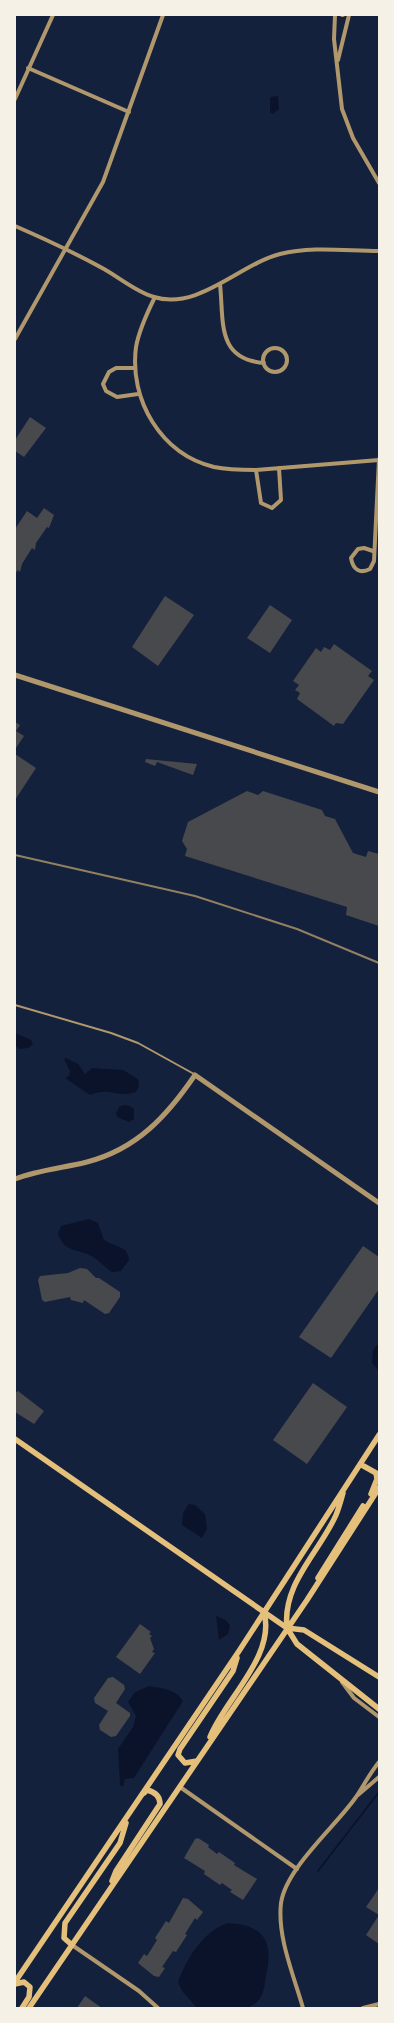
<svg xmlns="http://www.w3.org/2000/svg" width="394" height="2023" viewBox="0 0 394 2023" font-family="Montserrat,sans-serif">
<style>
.water{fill:#0b132b}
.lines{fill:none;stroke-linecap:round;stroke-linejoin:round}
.stream{stroke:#0b132b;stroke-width:2}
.building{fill:#48494c}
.service{stroke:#b1986c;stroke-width:2}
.minor{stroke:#b1986c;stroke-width:4}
.tertiary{stroke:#b1986c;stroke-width:5}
.secondary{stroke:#e5c07b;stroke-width:5.5}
.rail{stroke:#918062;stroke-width:2}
</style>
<rect width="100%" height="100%" fill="#14213d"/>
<!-- water -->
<path class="water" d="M278,96L279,109L273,114L270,112V97Z
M15,1033L31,1040L33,1044L28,1048L20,1049L15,1046Z
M66,1058L78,1064L85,1074L92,1068L123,1070L138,1079L139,1086L136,1092C116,1099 112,1086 90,1095L65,1078L69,1076L70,1071L64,1059Z
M124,1105L130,1106L134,1109V1119L129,1122L117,1117L116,1113L119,1107Z
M89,1219L98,1223L104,1240C114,1247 128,1245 129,1260L121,1271L112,1272C105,1268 100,1261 93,1257C79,1248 65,1254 58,1234L61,1226Z
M379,1343V1371L372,1363L373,1350Z
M189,1504L195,1505L205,1514L207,1529L202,1538L182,1525L183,1513Z
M216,1616L226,1620L230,1626L228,1634L219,1640Z
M149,1686C161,1688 176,1689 183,1701L134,1778L125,1779L123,1787L120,1785L118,1749L133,1727L136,1716L128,1702L135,1692Z
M227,1923C264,1924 274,1942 266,1976C264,1988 264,2000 251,2006C241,2012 210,2008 197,2008L182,1991L178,1982C187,1958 202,1933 227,1923Z"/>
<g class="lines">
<!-- stream -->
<path class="stream" d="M318,1871L379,1792"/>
</g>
<!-- building -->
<path class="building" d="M30,417L46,428L24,457L15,451V440Z
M44,508L54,515L49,528L47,527L36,543L35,550L32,548L22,564L20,572L18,570L15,574V529L27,511L37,518Z
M165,596L194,615L158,666L132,647Z
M270,605L292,620L270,653L247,638Z
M334,644L372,671L368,676L374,680L343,724L336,723L334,726L297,699L300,693L295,690L299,685L293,681L316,648L321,652L324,647L330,650Z
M15,722L20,725L16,731L24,736L16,748Z
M15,754L36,768L15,800Z
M146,759L197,764L193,775L157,762L155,766L145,762Z
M247,791L258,795L263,791L322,810L325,816L335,819L353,853L366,857L368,851L379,854V926L346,915L347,907L185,856L187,849L182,841L188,822Z
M363,1246L379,1257V1289L331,1358L299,1337Z
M80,1268L87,1269L96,1278H99L120,1292V1297L109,1313L105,1314L84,1300L83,1303L71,1300L70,1297L45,1302L42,1300L38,1280L40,1276L68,1273Z
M313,1383L347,1407L307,1464L273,1440Z
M18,1391L44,1411L34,1424L15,1412V1393Z
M140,1624L151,1632L149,1634L152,1636L150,1638L154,1649L152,1652L155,1653L140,1674L116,1657Z
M113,1677L124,1685L125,1689L116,1703L130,1713V1716L116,1736L111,1737L100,1730L99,1725L108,1711L95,1703L94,1698L108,1678Z
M198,1838L209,1845L208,1847L217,1854L219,1852L235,1863L234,1865L257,1879L243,1900L230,1892L232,1890L222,1883L220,1885L204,1874L205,1871L184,1858L195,1839Z
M379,1888V1944L366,1935L379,1915L366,1907Z
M183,1898L188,1899L203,1912L197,1920L195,1918L185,1934L187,1935L176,1952L173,1951L162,1967L165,1968L159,1977L154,1976L138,1963L144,1954L147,1956L157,1940L155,1938L166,1921L169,1923Z
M85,1996L92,2001L102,2008H77Z"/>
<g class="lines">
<!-- service -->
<path class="service" d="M15,1005L111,1033L138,1043L194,1074"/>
<!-- minor -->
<path class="minor" d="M335,15L334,39L342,109L353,138L379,183
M342,15H343
M338,60L349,15
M28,68L129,112
M15,99L53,15
M15,226C45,239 75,253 104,269C120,278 136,292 154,297C198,311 240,264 280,254C312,246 347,251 379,251
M220,284C224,321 216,359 264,363
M155,297C147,313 139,330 136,347C129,400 161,454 214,467C228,470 242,470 256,470L379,460
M15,339L103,182L163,15
M263 360a12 12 0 1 1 24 0a12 12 0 1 1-24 0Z
M135,368H116L109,372L103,384L106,391L117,397L138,394
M256,470L261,503L272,508L281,500L279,468
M373,551L364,548L358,549L351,558C353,570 360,574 370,569L374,561L379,459
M342,1682L354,1698L379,1717
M180,1787L297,1869
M358,1795L379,1777
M72,1945L139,1991L158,2008
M303,2008C294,1976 277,1937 281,1903C286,1868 336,1826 356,1797C364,1785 370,1773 379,1762
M363,2008L379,2004"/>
<!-- tertiary -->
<path class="tertiary" d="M15,675L379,792
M15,1179C38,1170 63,1168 87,1162C137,1149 167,1116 195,1075L379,1203"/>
<!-- secondary -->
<path class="secondary" d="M15,1439L287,1628L297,1644L379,1709
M360,1464L376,1473L377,1479L371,1494
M318,1578L363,1506
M287,1628C282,1584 319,1553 336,1515C339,1508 341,1500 343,1493
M287,1628L304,1630L379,1677
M210,1737C225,1699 276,1656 264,1612
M197,1761L185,1763L178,1755L180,1749L233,1671L237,1658
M112,1881L116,1871L160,1804C160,1796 155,1792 147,1790L144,1793
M72,1945L64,1938L65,1923L120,1843L126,1823
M15,1982L239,1651L379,1435
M15,1984L24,1982L30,1987L29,1997L22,2008
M29,2008L307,1600L379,1488"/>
<!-- rail -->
<path class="rail" d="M15,855L195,896L297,929L379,963"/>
</g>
<!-- border -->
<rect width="394" height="2023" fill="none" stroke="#f6f1e7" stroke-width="32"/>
</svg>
